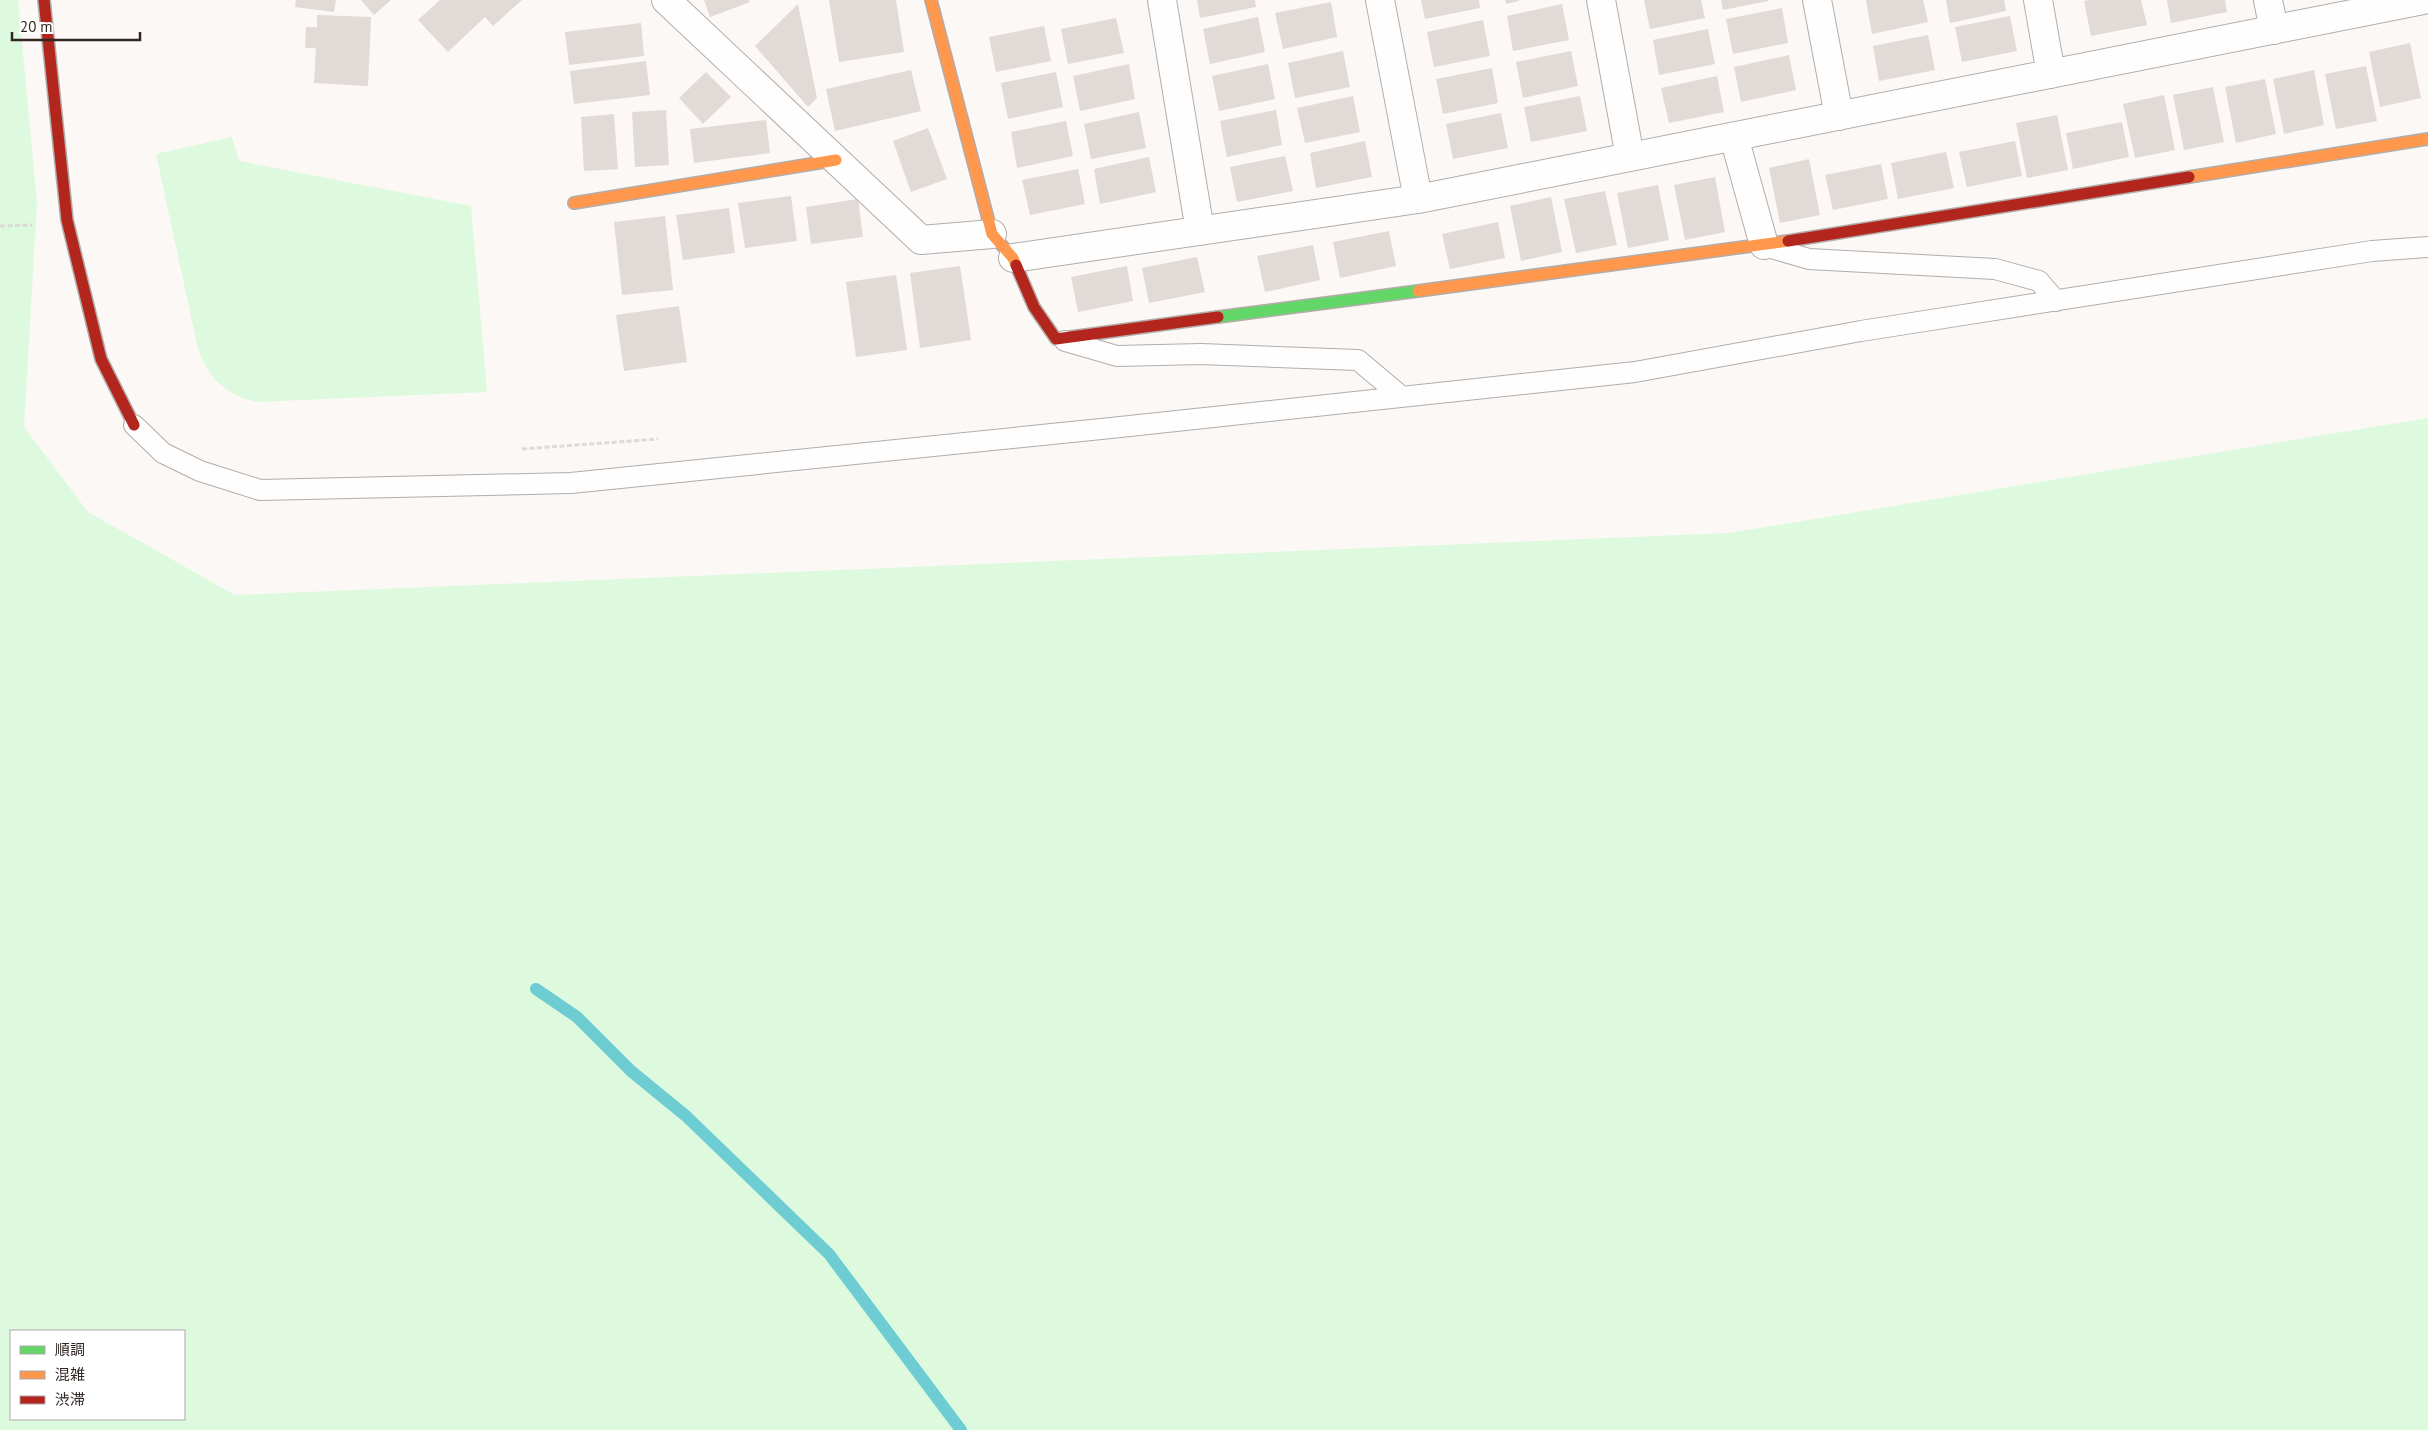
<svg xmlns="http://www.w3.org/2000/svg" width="2428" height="1430" viewBox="0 0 2428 1430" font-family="'PT Sans','Noto Sans JP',sans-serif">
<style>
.green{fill:#defade;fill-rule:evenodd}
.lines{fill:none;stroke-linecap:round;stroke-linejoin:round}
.stream{stroke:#6ecdd3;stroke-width:12}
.building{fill:#e1dad6}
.lane-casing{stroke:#b3ada9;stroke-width:22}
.street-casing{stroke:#b3ada9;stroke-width:30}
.fast-casing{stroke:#b3ada9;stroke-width:14}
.slow-casing{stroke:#b3ada9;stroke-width:14}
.jam-casing{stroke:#b3ada9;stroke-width:14}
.path{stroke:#dcdada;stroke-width:3;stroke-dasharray:5 2.5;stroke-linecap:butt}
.lane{stroke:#fefefe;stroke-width:20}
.street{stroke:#fefefe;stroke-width:28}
.fast{stroke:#63d668;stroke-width:11}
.slow{stroke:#ff974d;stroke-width:11}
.jam{stroke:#b3261e;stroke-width:11}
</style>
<rect width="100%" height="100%" fill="#fbf8f6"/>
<!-- green -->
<path class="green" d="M0,0H18L37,203L24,427L88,512L235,595L1729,533L2428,418V1430H0ZM11,1331H184V1419H11Z
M232,137L239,161L471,206L487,392L256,402C225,394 209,379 198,349L156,154Z"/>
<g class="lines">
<!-- stream -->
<path class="stream" d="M536,989L577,1017L631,1071L686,1116L829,1254L961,1430"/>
</g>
<!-- building -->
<path class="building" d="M296,0H336L334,12L295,7Z
M361,0H391L374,15Z
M440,0H522L493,26L485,17L448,52L418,20Z
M704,0H749L750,2L710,17Z
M829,0H896L904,52L839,62Z
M1197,0H1255L1256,7L1200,18Z
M1421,0H1479L1480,8L1425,19Z
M1505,0H1519V1L1506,4Z
M1644,0H1701L1705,18L1650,29Z
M1721,0H1768V1L1723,10Z
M1866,0H1923L1928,22L1872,34Z
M1946,0H2004L2006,11L1950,23Z
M2089,0H2141L2147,25L2091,36L2084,1Z
M2167,0H2225L2227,12L2171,23Z
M1331,2L1337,37L1283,49L1275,13Z
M798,4L817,98L808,107L755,46Z
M1562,4L1569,40L1513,51L1507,16Z
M1782,8L1788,43L1733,54L1726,19Z
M317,15L371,17L368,86L314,83L316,48H305L306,27H317Z
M2010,16L2017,51L1962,62L1955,27Z
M1258,17L1265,52L1210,64L1203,29Z
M1116,18L1124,53L1068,64L1061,29Z
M1483,20L1490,56L1434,67L1427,32Z
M641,23L644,56L569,65L565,32Z
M1044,26L1051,61L996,72L989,37Z
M1708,29L1715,64L1659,75L1653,40Z
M1928,35L1935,70L1879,81L1873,46Z
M2410,43L2421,98L2380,107L2369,52Z
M1343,51L1350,87L1295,98L1288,63Z
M1571,51L1578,86L1523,98L1516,62Z
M1789,55L1796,90L1741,102L1734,67Z
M646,61L650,95L574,104L570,71Z
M1129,64L1135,99L1080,111L1073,76Z
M1268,64L1275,99L1219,111L1212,76Z
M2366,66L2377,121L2336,129L2325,74Z
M1492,68L1498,103L1443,114L1436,79Z
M911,70L921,111L835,131L826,89Z
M2314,70L2324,125L2284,134L2273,79Z
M706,72L731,97L703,124L679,98Z
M1056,72L1063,107L1008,119L1001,83Z
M1717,76L1724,112L1669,123L1661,88Z
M2265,79L2276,134L2236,143L2225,87Z
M2213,87L2224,142L2184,150L2173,95Z
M2164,95L2175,150L2135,158L2123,104Z
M1353,96L1360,132L1305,143L1297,108Z
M1580,96L1587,131L1531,142L1524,107Z
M666,110L669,165L635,167L632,112Z
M1276,110L1282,145L1227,157L1220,121Z
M1139,112L1146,148L1091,159L1084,124Z
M1501,113L1508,148L1453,159L1446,124Z
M614,114L618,169L584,171L581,117Z
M2057,115L2068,170L2027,178L2016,123Z
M766,120L770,153L694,163L690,129Z
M1066,121L1073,156L1017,168L1011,132Z
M2122,122L2129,157L2073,169L2066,133Z
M928,128L947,179L911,192L893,141Z
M1365,141L1372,177L1316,188L1310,153Z
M2015,141L2022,176L1967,187L1959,152Z
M1946,152L1954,188L1898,199L1891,163Z
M1285,156L1293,191L1237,202L1230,167Z
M1149,157L1156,192L1100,204L1094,169Z
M1809,159L1820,215L1780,223L1769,168Z
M1881,164L1888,199L1833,210L1825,175Z
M1078,169L1085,204L1030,215L1022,180Z
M1715,177L1725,232L1685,240L1674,185Z
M1658,185L1669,240L1628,248L1617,193Z
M1605,191L1617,245L1576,253L1564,199Z
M791,196L797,241L745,248L738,203Z
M1551,197L1562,252L1521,261L1510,206Z
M858,199L863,237L811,244L806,207Z
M729,208L735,253L683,260L676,215Z
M665,216L673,290L622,295L614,222Z
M1498,222L1505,258L1450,269L1442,234Z
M1389,231L1396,266L1340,278L1333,242Z
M1313,245L1320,280L1265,292L1257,256Z
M1197,257L1205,292L1149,303L1142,268Z
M960,266L971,340L920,348L910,273Z
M1127,266L1133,301L1078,312L1071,277Z
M896,275L907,350L856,357L846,282Z
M679,306L687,362L624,371L616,315Z"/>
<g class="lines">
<defs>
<path id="lane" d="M1768,247L1809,259L1995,269L2039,281L2056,301
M1065,341L1117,356L1201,354L1358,360L1402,397
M134,425L163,453L200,471L260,490L571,483L1111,428L1635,372L1861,331L2372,251L2428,247"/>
<path id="street" d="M666,0L921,240L992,234
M1162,0L1200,231
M1380,0L1418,199
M1601,0L1630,157
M1817,0L1839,116
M2038,0L2051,74
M2268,0L2274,30
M1734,137L1764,245
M1013,258L1418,199L2423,0"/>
<path id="fast" d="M1218,317L1418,291"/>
<path id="slow" d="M931,0L992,234L1013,258L1016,265
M2189,177L2428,139
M574,203L836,160
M1418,291L1788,241"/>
<path id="jam" d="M44,0L67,220L101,359L134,425
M1788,241L2189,177
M1016,265L1034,307L1056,339L1218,317"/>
</defs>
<!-- lane casing -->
<use href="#lane" class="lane-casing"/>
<!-- street casing -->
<use href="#street" class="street-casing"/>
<!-- fast casing -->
<use href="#fast" class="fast-casing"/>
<!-- slow casing -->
<use href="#slow" class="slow-casing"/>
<!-- jam casing -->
<use href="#jam" class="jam-casing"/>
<!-- path -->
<path class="path" d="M0,226L32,225
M522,449L658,439"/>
<!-- lane -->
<use href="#lane" class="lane"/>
<!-- street -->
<use href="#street" class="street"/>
<!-- fast -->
<use href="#fast" class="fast"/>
<!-- slow -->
<use href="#slow" class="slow"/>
<!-- jam -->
<use href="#jam" class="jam"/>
</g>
<!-- legend -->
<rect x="10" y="1330" width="175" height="90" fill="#ffffff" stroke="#ada8a7"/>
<rect x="20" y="1346" width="25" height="8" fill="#63d668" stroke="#ada8a7"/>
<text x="55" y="1355" font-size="15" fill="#312622">順調</text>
<rect x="20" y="1371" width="25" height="8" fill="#ff974d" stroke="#ada8a7"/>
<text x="55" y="1380" font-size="15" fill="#312622">混雑</text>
<rect x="20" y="1396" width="25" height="8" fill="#b3261e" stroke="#ada8a7"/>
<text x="55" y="1405" font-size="15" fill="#312622">渋滞</text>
<!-- scale -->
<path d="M12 32v8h128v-8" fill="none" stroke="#312622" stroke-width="2.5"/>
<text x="20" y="32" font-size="15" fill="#312622" stroke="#ffffff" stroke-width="4" paint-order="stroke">20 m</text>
</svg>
